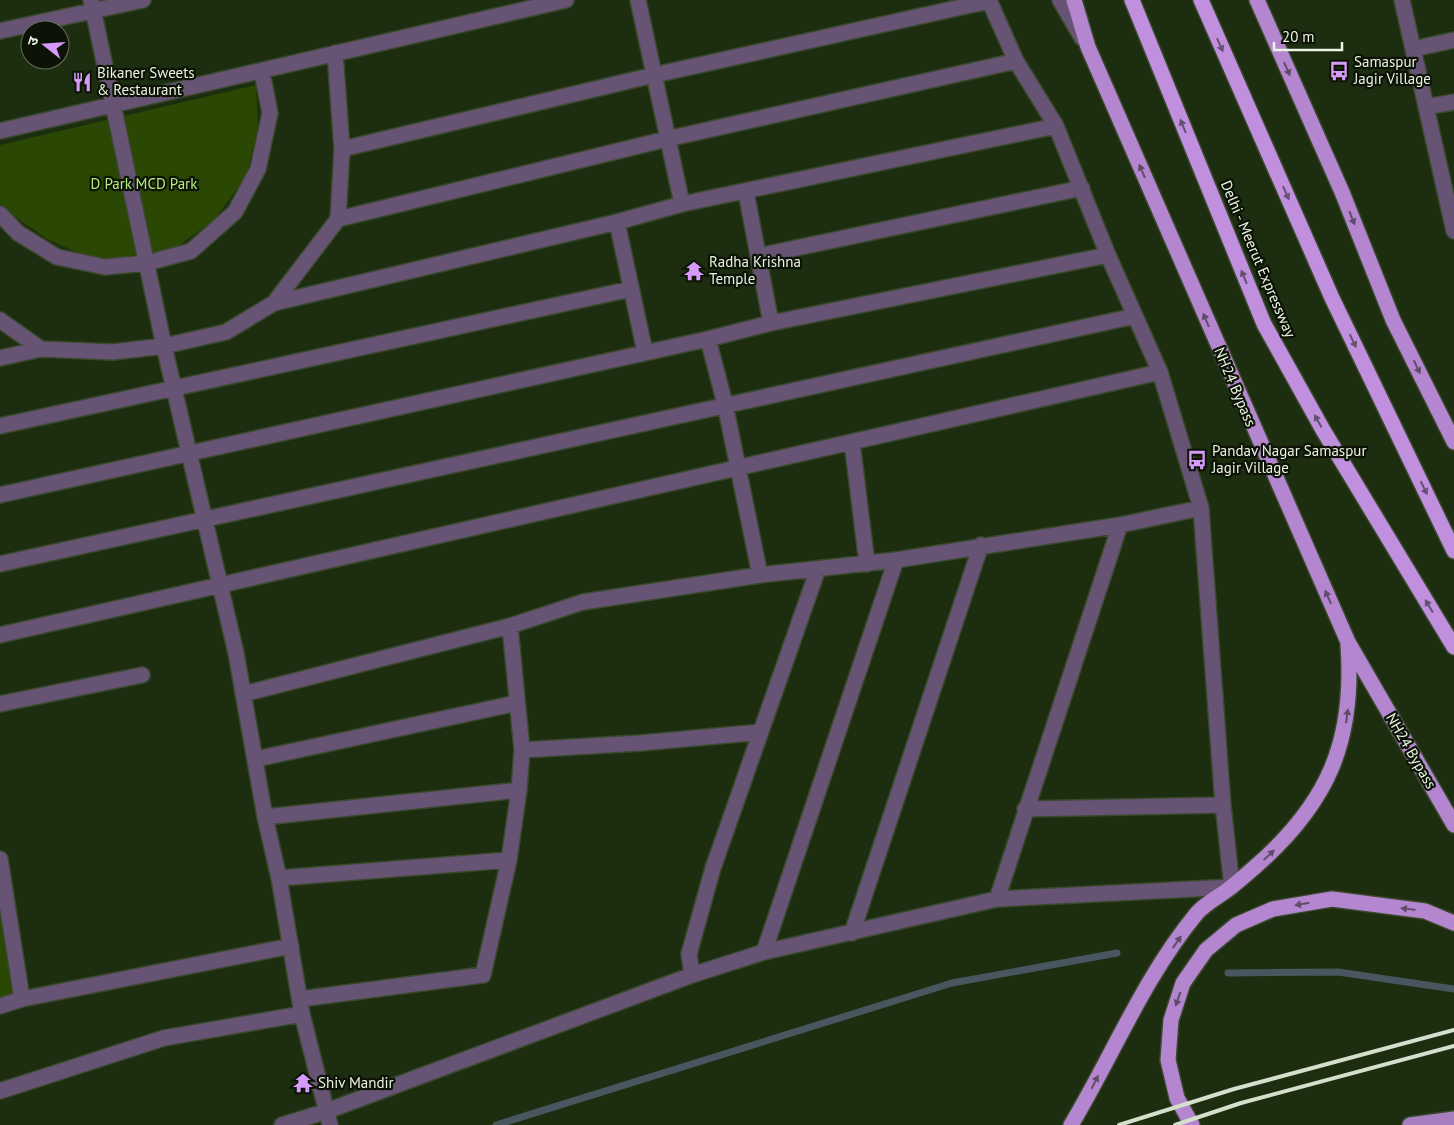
<svg xmlns="http://www.w3.org/2000/svg" width="1454" height="1125" viewBox="0 0 1454 1125" font-family="'PT Sans','Noto Sans Devanagari',sans-serif">
<style>
.green{fill:#2a4703}
.lines{fill:none;stroke-linecap:round;stroke-linejoin:round}
.stream{stroke:#47565f;stroke-width:7}
.minor-casing{stroke:#3a492d;stroke-width:18}
.tertiary-casing{stroke:#3a492d;stroke-width:18}
.primary-casing{stroke:#3a492d;stroke-width:18}
.trunk-casing{stroke:#3a492d;stroke-width:18}
.motorway-casing{stroke:#3a492d;stroke-width:18}
.minor{stroke:#675474;stroke-width:15}
.tertiary{stroke:#675474;stroke-width:15}
.primary{stroke:#a77ec0;stroke-width:15}
.trunk{stroke:#b486cf;stroke-width:15}
.motorway{stroke:#c08fde;stroke-width:15}
.rail{stroke:#d4e0cd;stroke-width:4}
.oneway{fill:#665172}
.oneway2{fill:#604c6a}
.labels{text-anchor:middle;stroke-width:4.5;stroke-linejoin:round;paint-order:stroke}
.poi-label{font-size:15px;fill:#eaf5e3;stroke:#0c1306;text-anchor:start}
.park-label{font-size:15px;fill:#b4ee80;stroke:#0c1306}
.street-label{font-size:15px;fill:#eaf5e3;stroke:#0c1306}
</style>
<rect width="100%" height="100%" fill="#1d2d0f"/>
<!-- green -->
<path class="green" d="M256,85L258,127L246,177L214,220L174,249L119,260L83,255L47,239L0,206V145Z
M0,897L20,997L0,1002Z"/>
<g class="lines">
<!-- stream -->
<path class="stream" d="M1228,973L1338,972L1454,989
M496,1125L952,983L1117,953"/>
<defs>
<path id="minor" d="M91,0L164,346L236,653L265,817L279,878L302,1014L330,1125
M638,0L682,204
M1402,0L1454,231
M0,31L143,0
M1413,49L1454,40
M1426,107L1454,102
M0,131L566,0
M342,149L654,75L989,1
M746,192L771,323
M0,214L18,233L57,257L105,267L147,263L191,251L235,212L258,169L270,113L262,72
M338,219L667,139L1016,61
M617,222L645,352
M758,256L1082,188
M274,303L617,222L682,204L1056,126
M0,320L41,349L113,352L164,346L226,332L274,303L338,219L342,149L335,53
M708,339L725,404L760,575
M0,358L41,349
M0,426L631,289
M852,442L867,564
M0,495L708,339L771,323L1108,255
M0,564L1135,316
M0,635L1160,372
M243,694L510,626L583,602L760,575L896,560L1120,525L1201,508
M0,704L142,675
M522,750L640,743L761,732
M256,759L517,703
M1025,809L1223,805
M265,817L519,790
M0,859L22,999
M279,878L509,860
M997,899L1120,525
M852,933L981,545
M764,952L896,560
M692,975L689,954L713,868L818,569
M300,999L483,975L509,860L519,790L522,750L510,626
M0,1006L22,999L291,946
M0,1091L164,1038L302,1014
M282,1125L327,1111L692,975L764,952L997,899L1232,887L1223,805L1201,508L1160,372L1108,255L1056,126L1016,61L989,0"/>
<path id="tertiary" d="M1060,0L1082,38"/>
<path id="primary" d="M1410,1125L1454,1119"/>
<path id="trunk" d="M1074,0L1088,47L1348,642L1454,825
M1257,0L1342,192L1393,320L1454,442
M1071,1125C1113,1055 1144,977 1197,913C1206,903 1220,896 1230,888C1239,881 1248,873 1256,866C1328,803 1355,741 1348,645
M1192,1125L1177,1098L1168,1060L1171,1020L1183,983L1206,950L1236,925L1273,909L1332,899L1425,911L1454,923"/>
<path id="motorway" d="M1132,0L1264,324L1323,430L1454,647
M1201,0L1332,298L1454,551"/>
</defs>
<!-- minor casing -->
<use href="#minor" class="minor-casing"/>
<!-- tertiary casing -->
<use href="#tertiary" class="tertiary-casing"/>
<!-- primary casing -->
<use href="#primary" class="primary-casing"/>
<!-- trunk casing -->
<use href="#trunk" class="trunk-casing"/>
<!-- motorway casing -->
<use href="#motorway" class="motorway-casing"/>
<!-- minor -->
<use href="#minor" class="minor"/>
<!-- tertiary -->
<use href="#tertiary" class="tertiary"/>
<!-- primary -->
<use href="#primary" class="primary"/>
<!-- trunk -->
<use href="#trunk" class="trunk"/>
<!-- motorway -->
<use href="#motorway" class="motorway"/>
<!-- rail -->
<path class="rail" d="M1119,1125L1234,1089L1454,1030
M1175,1125L1241,1103L1454,1046"/>
</g>
<!-- one-way arrows -->
<defs><path id="oneway-solid" d="M-6-.8H1V-3.2L6.5 0L1 3.2V.8H-6Z" transform="scale(1.25)"/></defs>
<g class="oneway">
<use href="#oneway-solid" transform="translate(1220 45) rotate(66)"/>
<use href="#oneway-solid" transform="translate(1183 126) rotate(-112)"/>
<use href="#oneway-solid" transform="translate(1286 193) rotate(66)"/>
<use href="#oneway-solid" transform="translate(1244 277) rotate(-112)"/>
<use href="#oneway-solid" transform="translate(1353 341) rotate(64)"/>
<use href="#oneway-solid" transform="translate(1318 421) rotate(-119)"/>
<use href="#oneway-solid" transform="translate(1424 488) rotate(64)"/>
<use href="#oneway-solid" transform="translate(1429 606) rotate(-121)"/>
</g>
<g class="oneway2">
<use href="#oneway-solid" transform="translate(1287 69) rotate(66)"/>
<use href="#oneway-solid" transform="translate(1142 171) rotate(-113)"/>
<use href="#oneway-solid" transform="translate(1352 218) rotate(68)"/>
<use href="#oneway-solid" transform="translate(1206 320) rotate(-113)"/>
<use href="#oneway-solid" transform="translate(1417 367) rotate(64)"/>
<use href="#oneway-solid" transform="translate(1328 597) rotate(-114)"/>
<use href="#oneway-solid" transform="translate(1347 716) rotate(-82)"/>
<use href="#oneway-solid" transform="translate(1269 855) rotate(-43)"/>
<use href="#oneway-solid" transform="translate(1302 904) rotate(170)"/>
<use href="#oneway-solid" transform="translate(1408 909) rotate(-173)"/>
<use href="#oneway-solid" transform="translate(1177 942) rotate(-55)"/>
<use href="#oneway-solid" transform="translate(1178 999) rotate(109)"/>
<use href="#oneway-solid" transform="translate(1095 1082) rotate(-63)"/>
</g>
<!-- icons -->
<defs>
<symbol id="bus-bare" viewBox="-9 -9 18 18"><path d="M-5-6H5V4H4V6H2V4H-2V6H-4V4H-5ZM-3.5-4V0h7V-4ZM-3.5 1.2v1.5H-2V1.2ZM2 1.2v1.5H3.5V1.2Z" fill="#d69bfa" stroke="#0c1306" stroke-width="2.5" paint-order="stroke"/></symbol>
<symbol id="restaurant-bare" viewBox="-9 -9 18 18"><path d="M-5-6h1v4h1v-4h1v4h1v-4h1v5L-1.5 .5V6h-2V.5L-5-1ZM5-6V6H3V1.5H1.5Q1.5-4 5-6Z" fill="#d69bfa" stroke="#0c1306" stroke-width="2.5" paint-order="stroke"/></symbol>
<symbol id="temple-bare" viewBox="-9 -9 18 18"><path d="M0-6L5-2H3V0L6.5 2.5H4V6H1.5V3h-3V6H-4V2.5H-6.5L-3 0V-2H-5Z" fill="#d69bfa" stroke="#0c1306" stroke-width="2.5" paint-order="stroke"/></symbol>
</defs>
<g fill-rule="evenodd">
<use href="#bus-bare" x="1325" y="57" width="28" height="28"/>
<use href="#restaurant-bare" x="68" y="68" width="28" height="28"/>
<use href="#temple-bare" x="680" y="257" width="28" height="28"/>
<use href="#bus-bare" x="1183" y="446" width="28" height="28"/>
<use href="#temple-bare" x="289" y="1069" width="28" height="28"/>
</g>
<g class="labels">
<!-- poi labels -->
<g class="poi-label">
<text x="1354" y="67">Samaspur<tspan x="1354" dy="17">Jagir Village</tspan></text>
<text x="97" y="78">Bikaner Sweets<tspan x="97" dy="17">&amp; Restaurant</tspan></text>
<text x="709" y="267">Radha Krishna<tspan x="709" dy="17">Temple</tspan></text>
<text x="1212" y="456">Pandav Nagar Samaspur<tspan x="1212" dy="17">Jagir Village</tspan></text>
<text x="318" y="1088">Shiv Mandir</text>
</g>
<!-- park labels -->
<g class="park-label">
<text x="144" y="189">D Park MCD Park</text>
</g>
<!-- street labels -->
<g class="street-label">
<text transform="translate(1258 259) rotate(67)" y="5">Delhi - Meerut Expressway</text>
<text transform="translate(1235 387) rotate(67)" y="5">NH24 Bypass</text>
<text transform="translate(1411 751) rotate(60)" y="5">NH24 Bypass</text>
</g>
</g>
<!-- north arrow -->
<g transform="translate(45 45) rotate(287)"><circle r="24" fill="#0c1306" stroke="#656d5e"/>
<path d="M0-4L9 19L0 12L-9 19Z" fill="#d69bfa"/>
<text y="-8" font-size="14" font-weight="bold" text-anchor="middle" fill="#eaf5e3">उ</text>
</g>
<!-- scale -->
<path d="M1274 42v8h68v-8" fill="none" stroke="#eaf5e3" stroke-width="2.5"/>
<text x="1282" y="42" font-size="15" fill="#eaf5e3" stroke="#0c1306" stroke-width="4" paint-order="stroke">20 m</text>
</svg>
